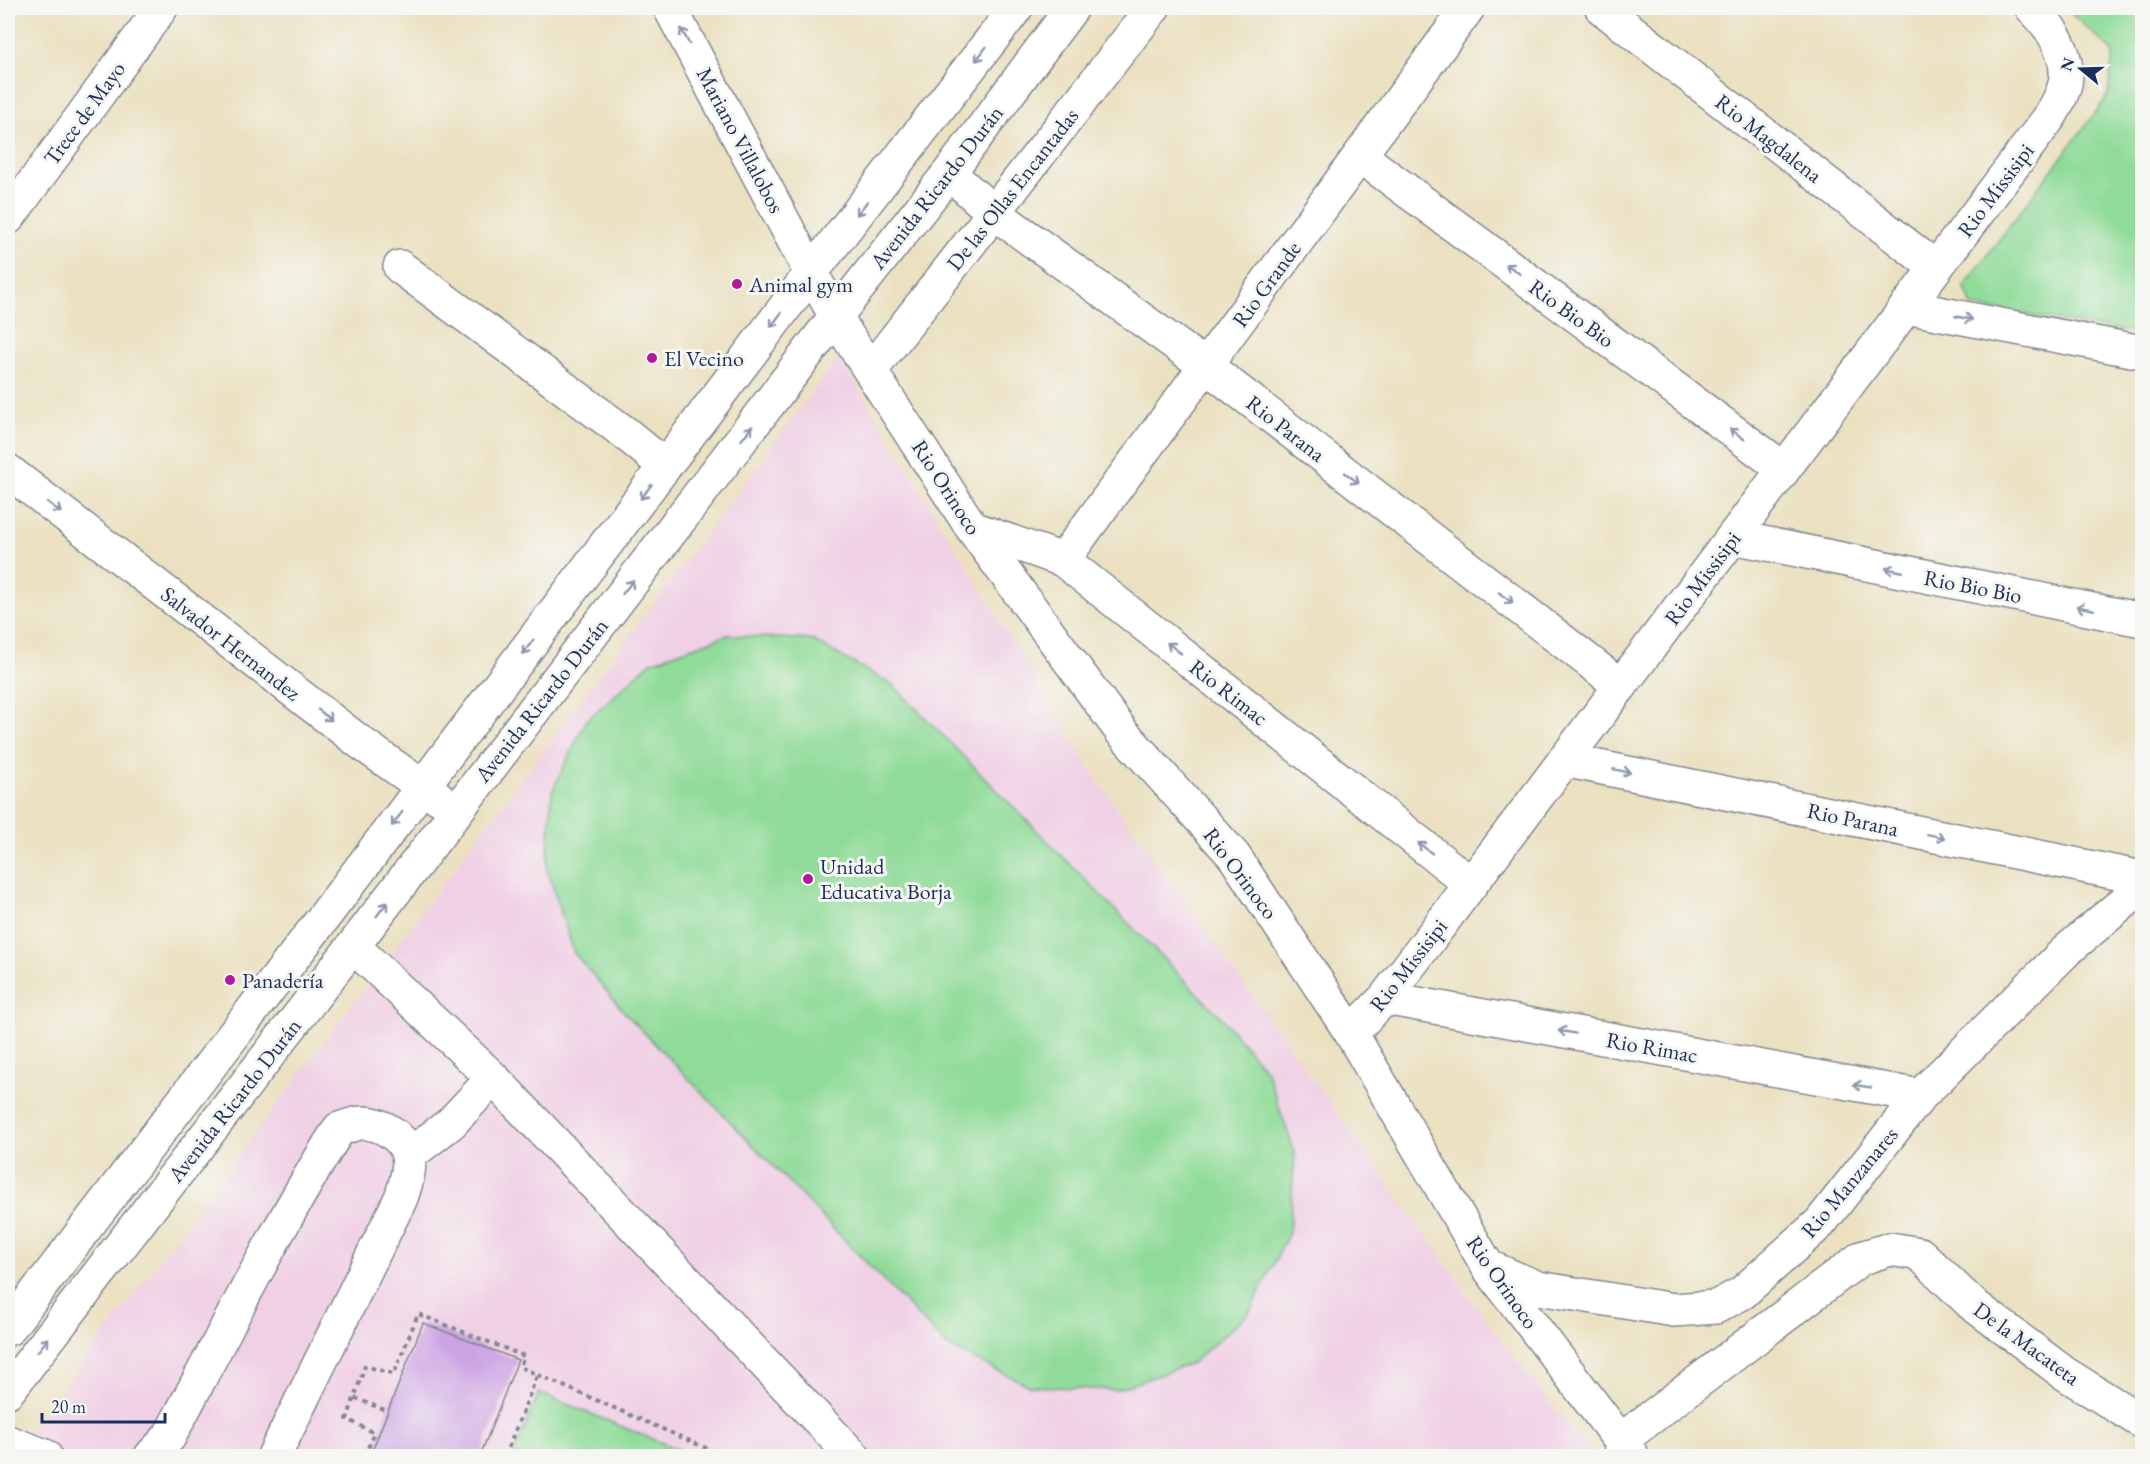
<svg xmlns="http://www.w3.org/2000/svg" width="2150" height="1464" viewBox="0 0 2150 1464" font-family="'EB Garamond',serif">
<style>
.built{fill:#f0d0e5}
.green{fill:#8fdb98;stroke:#55857b;stroke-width:1.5}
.building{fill:#cca2e3}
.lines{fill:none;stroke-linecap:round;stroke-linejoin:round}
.minor-casing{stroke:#838890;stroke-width:36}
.path{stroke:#838890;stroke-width:4;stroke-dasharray:4.5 4.5;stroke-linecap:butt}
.minor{stroke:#fff;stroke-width:33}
.oneway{stroke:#8d97ae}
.poi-dot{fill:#b5179e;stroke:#f6f6f2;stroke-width:2}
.labels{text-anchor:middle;stroke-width:6;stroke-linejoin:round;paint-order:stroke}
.street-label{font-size:22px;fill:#1b2f5e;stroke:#f6f6f2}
.poi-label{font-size:22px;fill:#1b2f5e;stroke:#f6f6f2;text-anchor:start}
</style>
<rect width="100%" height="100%" fill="#f6f6f2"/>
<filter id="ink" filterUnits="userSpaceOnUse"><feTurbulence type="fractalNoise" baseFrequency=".0167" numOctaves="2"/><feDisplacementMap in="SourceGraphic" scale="12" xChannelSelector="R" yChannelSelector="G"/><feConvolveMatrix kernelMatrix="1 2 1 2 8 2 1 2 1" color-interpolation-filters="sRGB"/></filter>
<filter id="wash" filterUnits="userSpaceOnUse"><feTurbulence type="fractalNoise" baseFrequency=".008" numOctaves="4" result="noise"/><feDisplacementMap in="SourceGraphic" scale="24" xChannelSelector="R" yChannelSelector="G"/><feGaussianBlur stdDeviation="1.35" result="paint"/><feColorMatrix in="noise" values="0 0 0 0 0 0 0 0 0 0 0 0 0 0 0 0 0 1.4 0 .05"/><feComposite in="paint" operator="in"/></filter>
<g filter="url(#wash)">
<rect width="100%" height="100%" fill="#ebe1c1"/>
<!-- built -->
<path class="built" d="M839,357L1102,787L1517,1362L1595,1456H13Z"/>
<!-- green -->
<path class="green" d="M2065,8H2142V334L1972,306L1964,286L2108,96L2113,52Z
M727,635L812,640L893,685L1221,1017L1267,1072L1295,1153L1289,1233L1249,1313L1192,1363L1116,1390L1030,1386L948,1347L626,1014L574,953L547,869L552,792L586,721L651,662Z
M539,1393L694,1456H513Z"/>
<g id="blocks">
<!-- building -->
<path class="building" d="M423,1323L518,1360L480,1456H370Z"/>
</g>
</g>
<g filter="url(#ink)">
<use href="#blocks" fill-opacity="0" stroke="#838890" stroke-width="1.5"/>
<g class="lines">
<defs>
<path id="minor" d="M670,8L811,273L847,335L972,528L1122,732L1234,856L1351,1033L1488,1267L1632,1456
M1602,8L1936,268
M1360,156L1784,469
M949,173L993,212L1206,366L1621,686
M8,218L161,8
M400,267L625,433L665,466
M1906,307L2142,352
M871,370L1153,8
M8,471L361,743L439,798
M972,528L1063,560L1471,884
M1733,537L2142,620
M1063,560L1468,8
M1564,760L2142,878
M353,946L493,1078L853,1456
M1385,998L1920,1096
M1351,1033L1385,998L2049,118C2055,108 2062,97 2065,84C2071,56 2051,26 2032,8
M408,1156L451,1123L493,1078
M1489,1267L1538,1288L1674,1310L1716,1307L1742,1293L1820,1223L1920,1096L2066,951L2142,887
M8,1329L324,917L811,273L1016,8
M8,1391L353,946L836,316L949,173L1072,8
M1620,1441L1861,1258L1890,1249L1920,1254L1971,1303L2064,1373L2142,1422
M8,1442L45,1456
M151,1456L169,1437C224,1334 276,1228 339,1129C346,1127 355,1123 362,1123C380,1122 405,1137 408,1156C411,1169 405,1186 401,1198L274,1456"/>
</defs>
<!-- minor casing -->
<use href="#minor" class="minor-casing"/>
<!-- path -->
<path class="path" d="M355,1398L385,1410
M365,1456L374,1433L347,1419L365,1366L394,1374L418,1314L524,1356L520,1367L713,1451L711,1456
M505,1456L537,1376"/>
<!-- minor -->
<use href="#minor" class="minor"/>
</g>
<!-- one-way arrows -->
<defs><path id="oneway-shaft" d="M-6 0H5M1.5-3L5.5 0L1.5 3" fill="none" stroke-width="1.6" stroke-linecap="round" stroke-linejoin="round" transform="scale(1.5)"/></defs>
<g class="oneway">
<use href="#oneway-shaft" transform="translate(685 36) rotate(-118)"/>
<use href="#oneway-shaft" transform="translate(981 54) rotate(127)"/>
<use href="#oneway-shaft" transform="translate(862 208) rotate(128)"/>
<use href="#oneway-shaft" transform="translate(1513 269) rotate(-144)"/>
<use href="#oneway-shaft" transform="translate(1964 318) rotate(11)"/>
<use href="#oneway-shaft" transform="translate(776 320) rotate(127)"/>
<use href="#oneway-shaft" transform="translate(747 433) rotate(-52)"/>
<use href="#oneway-shaft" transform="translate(1737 434) rotate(-144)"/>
<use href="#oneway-shaft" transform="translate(1352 478) rotate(38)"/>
<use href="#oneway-shaft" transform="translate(646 492) rotate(127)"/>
<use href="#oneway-shaft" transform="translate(54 507) rotate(38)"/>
<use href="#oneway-shaft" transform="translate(1894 570) rotate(-169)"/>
<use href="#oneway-shaft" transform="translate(628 587) rotate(-52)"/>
<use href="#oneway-shaft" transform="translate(1506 598) rotate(38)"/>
<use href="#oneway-shaft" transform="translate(2085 608) rotate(-169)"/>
<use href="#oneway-shaft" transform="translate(528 647) rotate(127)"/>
<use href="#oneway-shaft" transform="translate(1174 648) rotate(-142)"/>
<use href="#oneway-shaft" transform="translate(325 715) rotate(38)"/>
<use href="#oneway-shaft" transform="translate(1622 771) rotate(12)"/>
<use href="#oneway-shaft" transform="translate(397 819) rotate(127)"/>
<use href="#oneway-shaft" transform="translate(1936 836) rotate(12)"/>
<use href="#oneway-shaft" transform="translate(1425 848) rotate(-142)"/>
<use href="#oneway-shaft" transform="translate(382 909) rotate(-53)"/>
<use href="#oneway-shaft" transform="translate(1567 1032) rotate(-170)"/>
<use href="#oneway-shaft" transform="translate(1862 1086) rotate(-170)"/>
<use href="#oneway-shaft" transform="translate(43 1345) rotate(-52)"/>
</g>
</g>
<!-- markers -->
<g class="poi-dot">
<circle cx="737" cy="284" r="6"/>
<circle cx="652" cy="358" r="6"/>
<circle cx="808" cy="879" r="6"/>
<circle cx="230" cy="980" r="6"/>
</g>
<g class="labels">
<!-- street labels -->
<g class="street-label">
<text transform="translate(84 113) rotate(-54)" y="8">Trece de Mayo</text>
<text transform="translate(1769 138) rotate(38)" y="8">Rio Magdalena</text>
<text transform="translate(741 140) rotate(62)" y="8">Mariano Villalobos</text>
<text transform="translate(936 187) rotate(-52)" y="8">Avenida Ricardo Durán</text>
<text transform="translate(1012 189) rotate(-52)" y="8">De las Ollas Encantadas</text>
<text transform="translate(1995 190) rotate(-53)" y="8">Rio Missisipi</text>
<text transform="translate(1266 284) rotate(-54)" y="8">Rio Grande</text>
<text transform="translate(1572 313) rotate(36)" y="8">Rio Bio Bio</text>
<text transform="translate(1286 428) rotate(38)" y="8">Rio Parana</text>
<text transform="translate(947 487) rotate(57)" y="8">Rio Orinoco</text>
<text transform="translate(1702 578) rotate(-53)" y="8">Rio Missisipi</text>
<text transform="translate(1973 586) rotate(11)" y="8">Rio Bio Bio</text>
<text transform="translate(231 643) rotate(38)" y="8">Salvador Hernandez</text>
<text transform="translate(1229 692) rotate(38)" y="8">Rio Rimac</text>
<text transform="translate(541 700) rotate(-52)" y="8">Avenida Ricardo Durán</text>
<text transform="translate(1853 819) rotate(12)" y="8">Rio Parana</text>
<text transform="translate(1241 873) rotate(53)" y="8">Rio Orinoco</text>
<text transform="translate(1408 965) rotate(-52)" y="8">Rio Missisipi</text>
<text transform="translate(1652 1047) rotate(10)" y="8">Rio Rimac</text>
<text transform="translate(234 1100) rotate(-52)" y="8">Avenida Ricardo Durán</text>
<text transform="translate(1849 1182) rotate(-50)" y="8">Rio Manzanares</text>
<text transform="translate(1503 1282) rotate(55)" y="8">Rio Orinoco</text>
<text transform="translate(2027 1343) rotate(36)" y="8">De la Macateta</text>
</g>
<!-- poi labels -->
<g class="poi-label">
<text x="749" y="292">Animal gym</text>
<text x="664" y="366">El Vecino</text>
<text x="820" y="874">Unidad<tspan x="820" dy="25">Educativa Borja</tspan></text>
<text x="242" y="988">Panadería</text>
</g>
</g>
<!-- margin -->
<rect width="2150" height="1464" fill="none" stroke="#f6f6f2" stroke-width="30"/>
<!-- north arrow -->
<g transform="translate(2081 69) rotate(289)" stroke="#f6f6f2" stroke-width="4.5" paint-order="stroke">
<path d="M0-4.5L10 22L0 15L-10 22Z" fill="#1b2f5e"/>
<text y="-9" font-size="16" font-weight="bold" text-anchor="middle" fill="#1b2f5e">N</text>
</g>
<!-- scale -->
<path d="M42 1413v9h123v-9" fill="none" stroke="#1b2f5e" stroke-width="3"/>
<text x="51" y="1413" font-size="18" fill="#1b2f5e" stroke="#f6f6f2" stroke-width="4.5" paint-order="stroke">20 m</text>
</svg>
